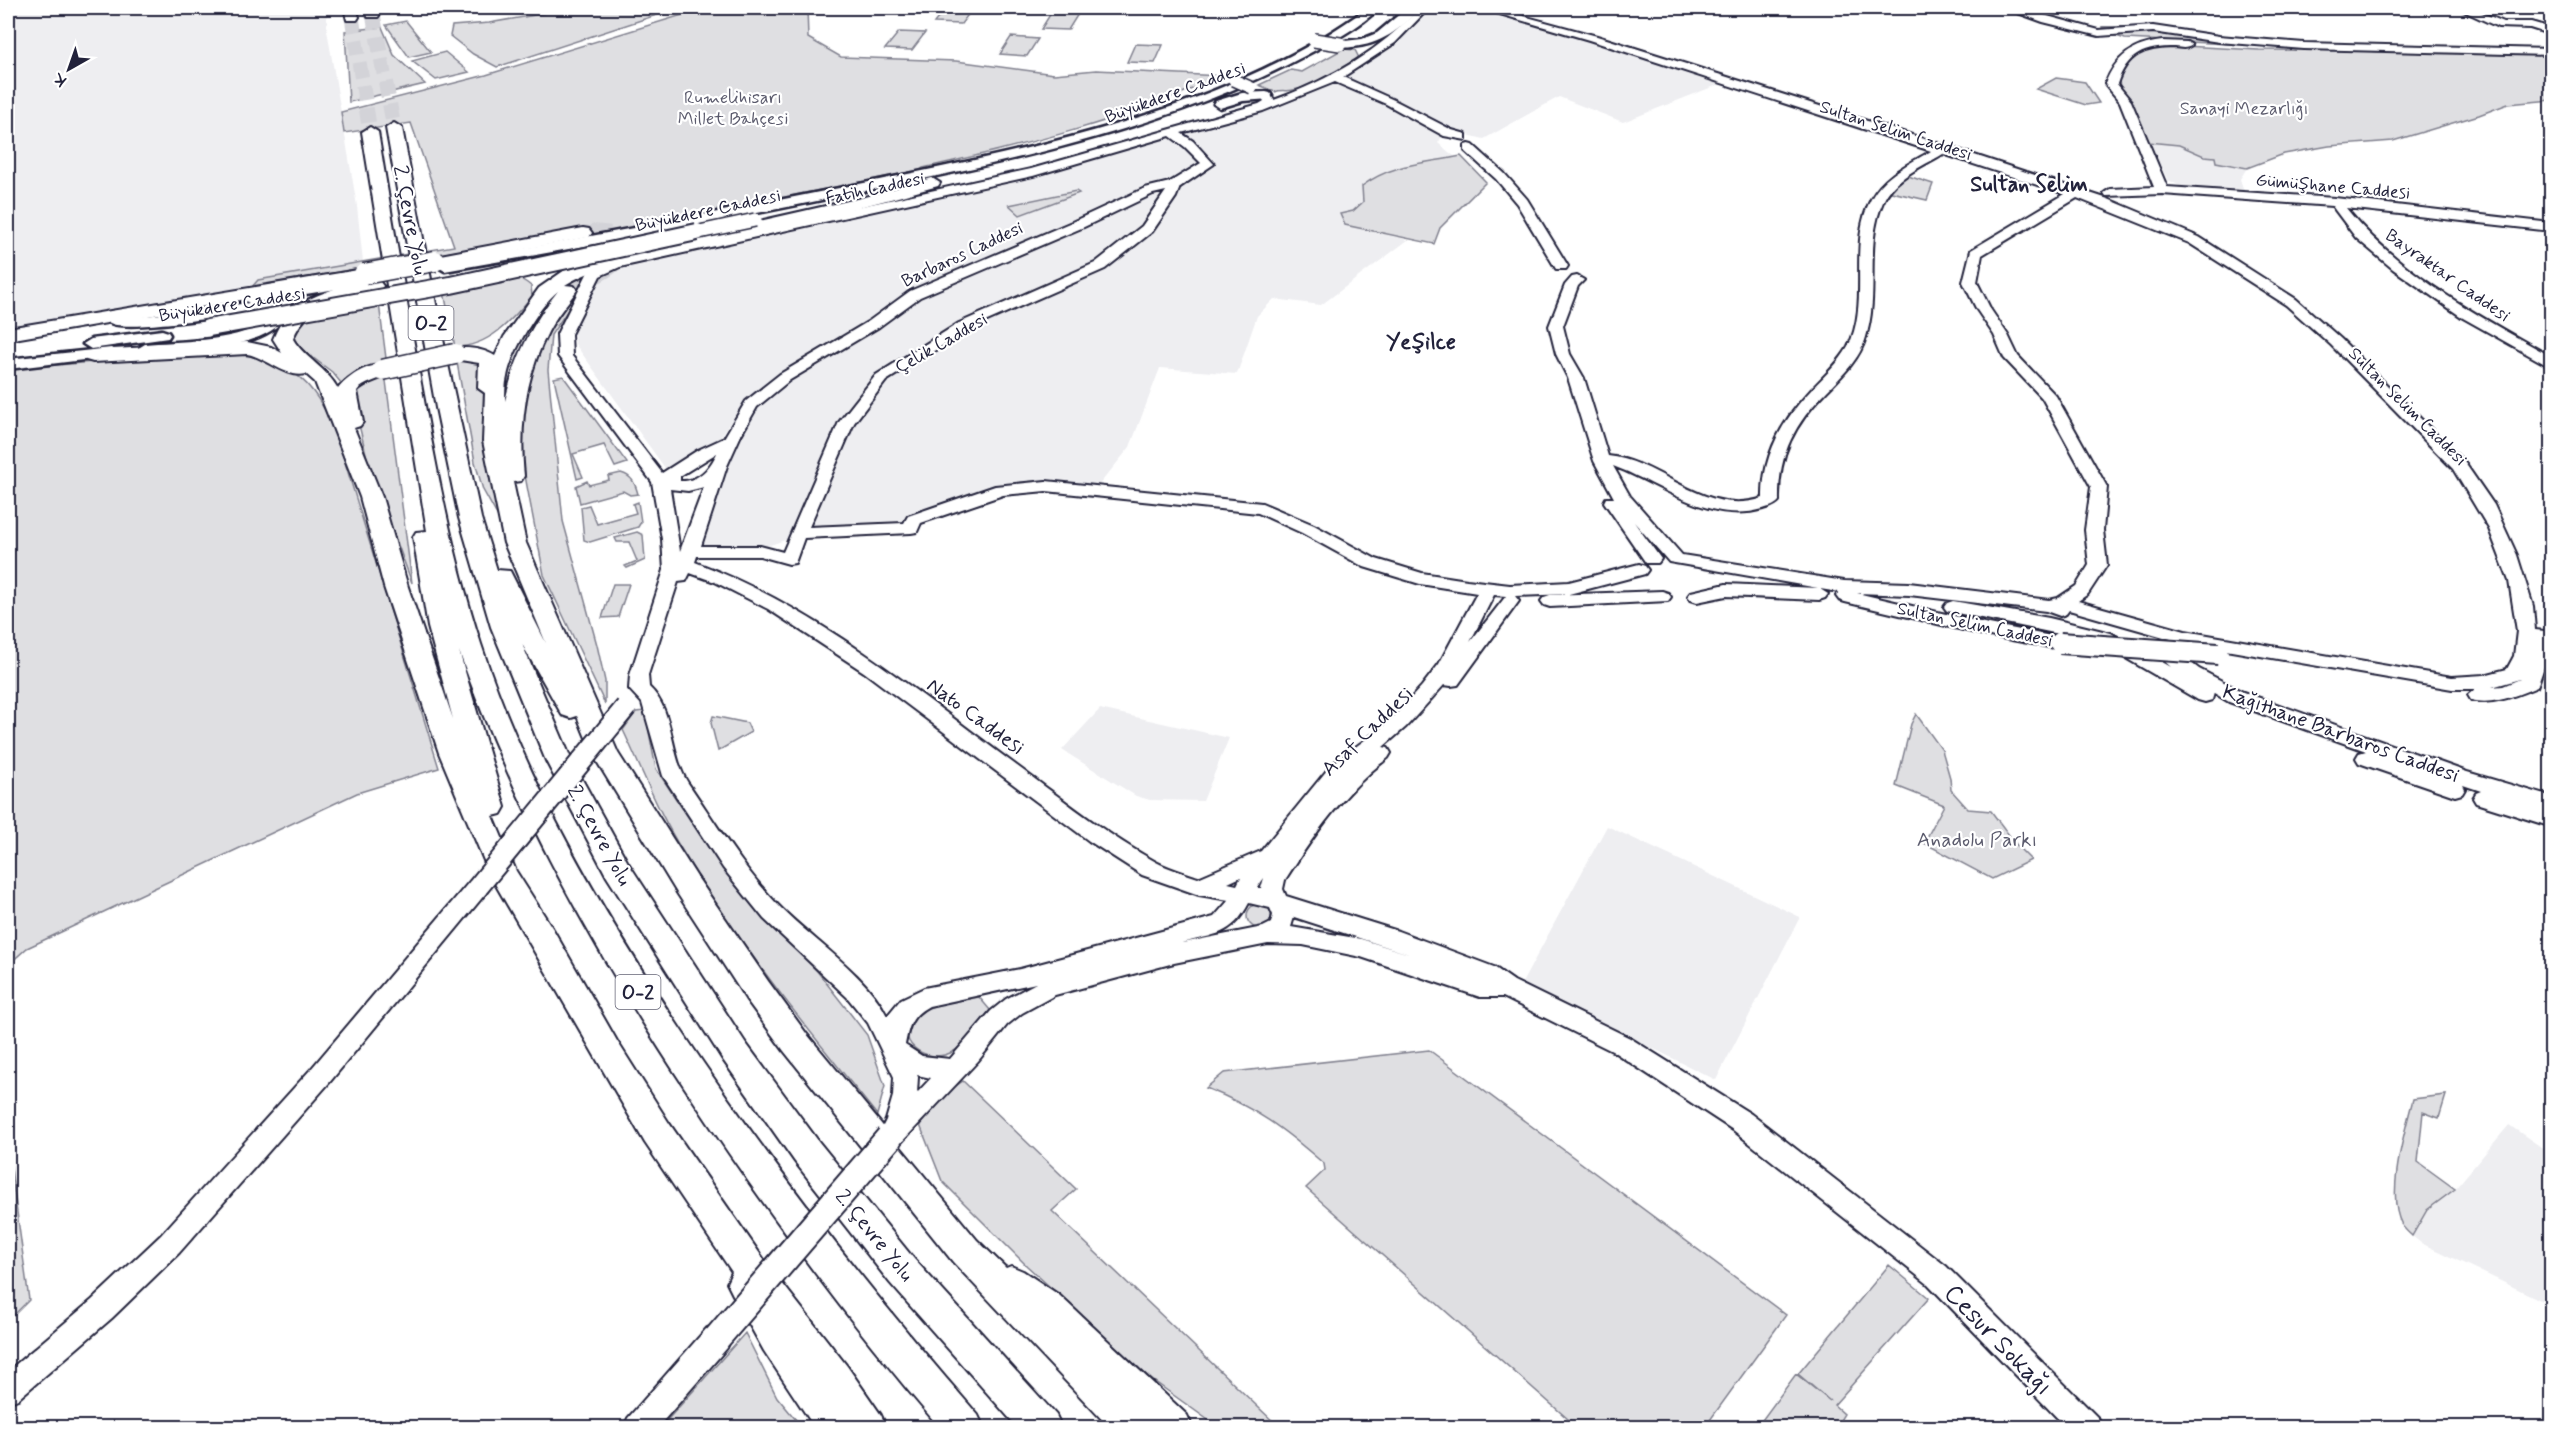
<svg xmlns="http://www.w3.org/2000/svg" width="2559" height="1435" viewBox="0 0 2559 1435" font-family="Mynerve,sans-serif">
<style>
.built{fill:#eeeef1}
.green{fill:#dfdfe2;stroke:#80808e;stroke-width:1.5}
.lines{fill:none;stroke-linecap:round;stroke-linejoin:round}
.stream{stroke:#7a7a88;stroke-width:2}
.highway-tunnel-far1{stroke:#d3d3d8;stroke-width:15;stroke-dasharray:15 8;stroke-linecap:butt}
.highway-tunnel{stroke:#d3d3d8;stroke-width:20;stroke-dasharray:20 10;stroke-linecap:butt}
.secondary-casing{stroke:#22223b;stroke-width:4}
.primary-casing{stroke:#22223b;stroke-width:5}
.highway-casing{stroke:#22223b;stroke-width:4}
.secondary{fill:#fff;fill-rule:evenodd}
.primary{fill:#fff;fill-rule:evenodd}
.highway{fill:#fff;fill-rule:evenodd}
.secondary-bridge-far2-casing{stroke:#22223b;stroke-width:14;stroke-linecap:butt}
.secondary-bridge-far1-casing{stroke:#22223b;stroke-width:24;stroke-linecap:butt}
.secondary-bridge-casing{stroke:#22223b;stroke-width:30;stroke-linecap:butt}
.primary-bridge-far1-casing{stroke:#22223b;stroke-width:16;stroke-linecap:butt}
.primary-bridge-casing{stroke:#22223b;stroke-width:20;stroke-linecap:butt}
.highway-bridge-casing{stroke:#22223b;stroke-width:23;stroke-linecap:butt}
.secondary-bridge-far2{stroke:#fff;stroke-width:11}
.secondary-bridge-far1{stroke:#fff;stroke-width:20}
.secondary-bridge{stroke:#fff;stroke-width:26}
.primary-bridge-far1{stroke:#fff;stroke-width:13}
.primary-bridge{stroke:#fff;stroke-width:16}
.highway-bridge{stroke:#fff;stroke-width:20}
.labels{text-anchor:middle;stroke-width:4.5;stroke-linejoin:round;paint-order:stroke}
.far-street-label{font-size:18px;fill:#22223b;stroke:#fff}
.far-park-label{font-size:18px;fill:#5b5b6d;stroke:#fff}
.shield{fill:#fff;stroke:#646476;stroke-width:1.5}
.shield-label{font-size:20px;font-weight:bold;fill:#22223b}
.street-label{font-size:21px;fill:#22223b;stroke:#fff}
.park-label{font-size:21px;fill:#5b5b6d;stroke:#fff}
.far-district-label{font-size:22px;font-weight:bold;fill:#22223b;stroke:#fff}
.near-street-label{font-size:26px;fill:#22223b;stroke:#fff}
</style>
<rect width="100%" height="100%" fill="#fff"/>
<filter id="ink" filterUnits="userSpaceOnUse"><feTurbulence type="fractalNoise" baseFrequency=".0167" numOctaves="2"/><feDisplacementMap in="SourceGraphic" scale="12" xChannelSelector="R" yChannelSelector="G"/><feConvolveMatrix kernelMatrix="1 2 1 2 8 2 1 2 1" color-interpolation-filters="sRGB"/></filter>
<g filter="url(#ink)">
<!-- built -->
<path class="built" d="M8,8H327V30L357,206L364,271L8,328Z
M1429,8H1476L1555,28L1725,82L1623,122L1559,97L1484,139L1455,132L1344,76L1374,57Z
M1337,79L1444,134L1438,143L1455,157L1395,168L1362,186L1363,202L1354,211L1345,225L1408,240L1321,305L1274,299L1257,316L1237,374L1160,368L1130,447L1093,492L1047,487L1008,491L920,522L806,528L855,419L893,377L929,351L967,328L1106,266L1179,187L1213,168L1215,160L1182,134L1277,105Z
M1170,137L1195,154L1201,165L1177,180L1154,186L931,280L908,294L868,322L775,377L742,404L720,438L668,472L575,344L574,329L598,271L1091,161Z
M2148,142L2179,145L2204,156L2215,157L2216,162L2247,168L2240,179L2244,191L2182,187L2168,180Z
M1170,189L1157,209L1107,258L897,362L864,388L836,426L791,538L761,548L702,546L737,440L751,410L771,392L876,328L917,295L1151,193Z
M1100,709L1229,738L1203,801L1150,800L1136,796L1062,750Z
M1607,826L1800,917L1716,1080L1522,983Z
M2509,1125L2551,1154V1305L2421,1243L2412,1236L2427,1210L2455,1189Z"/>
<!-- green -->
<path class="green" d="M575,8H678L497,67L473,54L450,36L452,26L489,23Z
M705,8H807L808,38L841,57L956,61L1054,74L1096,70L1222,76C1126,120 1025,145 923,168L920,170L574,239L582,229L252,287L258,280L454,246L411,123L344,133L341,112L486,75Z
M946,8H973L961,24L934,23Z
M1051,13L1078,14L1068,30L1041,29Z
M406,21L431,52L409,57L386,25Z
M382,27L394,55L425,84L349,102L345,31Z
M2148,31L2271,46L2125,39L2110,34Z
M899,32L925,33L912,50L885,49Z
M1011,37L1038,39L1027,56L1000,54Z
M1135,44L1163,45L1155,63L1127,62Z
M2164,45L2259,50L2455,51L2551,54V100L2508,104L2479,115L2393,141L2329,146L2284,154L2247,168L2216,162L2215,157L2204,156L2179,145L2148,142L2120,87L2118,76C2129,60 2144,46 2164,45Z
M1343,49L1355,50L1359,58C1340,71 1316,86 1293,90C1286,92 1282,89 1275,92L1259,85L1291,70L1302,72Z
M445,52L469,72L436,80L412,61Z
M2056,78L2085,82L2099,103L2086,105L2036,89Z
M1461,156L1486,182L1440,228L1434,244L1345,225L1340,214L1353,211L1363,202L1362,186C1393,163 1424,164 1461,156Z
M1905,175L1933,184L1927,200L1887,191Z
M1076,191L1079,193L1020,215L1009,205Z
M595,268L581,281L578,295L551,335L548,370L563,521L597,645L605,681V704L544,575L526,481L521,445L508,395H504L505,381L515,348L548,294Z
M478,271C498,273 516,273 531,286L532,296C512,320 489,347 455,347L441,277Z
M377,288L387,366L342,384L332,372L292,342L293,327L297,322Z
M216,352C296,357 319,382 343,456L439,768L357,793L27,948L8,965V369Z
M456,357L478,359L484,374L483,427L503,526L483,490L475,462Z
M385,373L412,583L369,466L352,396L358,382Z
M563,376L627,463L615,467L604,445L573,454L583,477L577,479L554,378Z
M621,473C632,476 635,483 638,494L630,495L623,491L580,503L576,486L587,481L589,485L609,480L608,476Z
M638,502L641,522L638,527L590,542L584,540L581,507L589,505L597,524L636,513L633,504Z
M637,532L643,535L645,560L627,568L625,566L637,561L629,542H617L615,538Z
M613,584H629L618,617L602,618Z
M645,711L656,769L716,859L760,912L817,971L867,1035L885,1086L877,1115C809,1031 739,945 683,852C659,814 642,770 623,730L636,712Z
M1916,714L1942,750L1950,778L1951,790L1968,809L1991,811L2018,847L2031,860L1992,879L1924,843L1944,805L1896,786L1911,724Z
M713,716L747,723L751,732L718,751L711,723Z
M1247 916a12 12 0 1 1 24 0a12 12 0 1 1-24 0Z
M979,997L990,1010C979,1023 968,1042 954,1051C926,1068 888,1038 918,1014C930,1003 963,1001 979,997Z
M1429,1050L1786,1315L1705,1427H1577L1306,1188L1325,1170L1324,1164C1284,1129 1256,1108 1206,1088L1224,1073Z
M963,1081L1076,1189L1052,1211L1279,1427H1218L1151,1379L1027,1266L942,1181L920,1125L941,1096Z
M2446,1095L2439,1118L2423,1112L2418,1162L2455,1189L2427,1210L2412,1236C2409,1233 2404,1229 2402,1225C2385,1195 2405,1131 2413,1099Z
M8,1146L29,1300L8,1321Z
M1889,1265L1929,1298L1834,1405L1844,1414L1836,1427H1757L1796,1374L1830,1401L1798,1374Z
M745,1333L777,1397L802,1427H661Z"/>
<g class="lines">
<!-- stream -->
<path class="stream" d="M2103,27H2148
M2161,27L2213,35
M2430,46L2536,49"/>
<!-- highway-tunnel-far1 -->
<path class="highway-tunnel-far1" d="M373,14L394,128
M352,17L370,132
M583,233L603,234"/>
<!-- highway-tunnel -->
<path class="highway-tunnel" d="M569,288C583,280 622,263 625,247L612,236L583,233"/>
<defs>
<path id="secondary" d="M1419,8H1429L1395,43L1343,77L1394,100L1452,130L1466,134V140L1444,136L1386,104L1335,82L1263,111L1181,133L1193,141L1214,164L1180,187L1176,197L1152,232L1105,269L969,329L886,381L854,423L809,527L904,523L908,516L995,486L1046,481L1262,503L1314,525L1376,559L1422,573L1467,580L1510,585L1569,582L1639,564L1645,566L1648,570L1645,574L1569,594L1515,596L1519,601L1458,685L1451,686L1444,685L1406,727L1383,747L1388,748L1391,753L1388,758C1344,791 1314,835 1285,880L1283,889L1286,896L1398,931L1494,967L1514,981L1630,1038L1751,1114L1946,1266L2098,1418L2102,1428H2067L1928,1284L1733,1130L1614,1052L1503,997H1480L1361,957L1303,945L1268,944L1174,963L1055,995L1022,1013L1007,1025L978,1061L898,1146L889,1149L880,1146L877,1138L886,1120L893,1096L894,1077L868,1023L847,997L764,919L723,868L663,776L642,703L629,689L630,675L664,570L662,539L652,482L558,356L557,334L589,270L616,260L1031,169L1259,104L1264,101L1260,96L1266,93L1270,94L1274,100C1329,80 1380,51 1419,8ZM1170,136L1185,147L1201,163L1170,182L1145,188L1074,221L910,291L869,321L780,374L746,401L724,438L698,450L662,473L572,356L571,334L600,276L620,267L1033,176ZM1166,191L1142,226L1095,263L959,323L876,375L839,422L783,552L760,546H701L727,466L741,435L757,407L790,380L879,327L920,297L1084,227L1153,194ZM717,453C710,468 698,482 680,481V476ZM704,487L680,551L670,489L688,491ZM1046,491L1258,513L1302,533L1364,567L1420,584L1477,593L1439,664L1422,686L1399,711L1380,729L1332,764L1261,851L1198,878C1184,873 1169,869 1156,862C1110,837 1070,805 1028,774C923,697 818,608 695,562L697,556H760L789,564L795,563L804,538L911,533L917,532L921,523L1003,495ZM690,573L715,582L768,609L864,672L1089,841L1142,875L1199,895L1229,900L1214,917L1020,969L924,988L901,999L887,1016C868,976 813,940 781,908C745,872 717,825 688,783C669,754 675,711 649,687L648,675L678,582L686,581ZM1494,595L1506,596L1470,642ZM1241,877L1237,885L1228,883ZM1264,878L1261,888H1257ZM1249,903L1270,908L1273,915L1271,923L1263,927L1182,943C1215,934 1232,936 1249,903ZM1294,917L1412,955L1361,939L1291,927ZM1036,983L1006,999L991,1011L950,1059L922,1056L905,1045C909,1025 911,1016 929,1006ZM917,1075L931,1078L917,1093L918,1077Z
M1479,8H1494L1597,36L1947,146L2108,199L2199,237L2296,299L2341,339L2465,463L2494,505L2517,555L2533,606L2535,630L2545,631L2547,635L2544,667L2537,687C2517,695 2493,706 2471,700L2468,695L2475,689H2452L2185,643L2069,610L2066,614L2060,616L2046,611L1909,595L1857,593L1984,623L2067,639L2069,643L2067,647L2060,649L1984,635L1845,602L1839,600L1836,596L1839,592L1820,589L1828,594L1825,598L1819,600L1726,596L1697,602L1691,600L1688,596L1691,592L1726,584L1818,588L1669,562L1634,522L1661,559L1658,563H1646L1604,502L1606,498H1614L1594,461L1568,378L1556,354L1549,326L1565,285L1572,277L1577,276L1584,280L1578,286L1563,326L1570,354L1584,378L1608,456C1662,461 1704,518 1763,498C1762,456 1783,419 1812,389C1824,376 1839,363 1848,347C1871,301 1847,244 1871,199C1884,175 1909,164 1931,151L1589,40ZM1943,154L2065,194L1971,250L1963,282L1977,310L1994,335L2004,358L2042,398L2091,487L2085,530L2089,565L2076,586L2058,598L2049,600L1909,583L1844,581L1682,555L1630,496L1613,466C1660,483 1709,525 1763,509C1769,507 1775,506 1779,501C1778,455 1794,424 1826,392C1842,376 1860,359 1866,337C1880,293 1864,244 1883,202C1893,178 1922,167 1943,154ZM2077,198L2189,243L2286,305L2331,345L2453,469L2489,529L2509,581L2517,631L2514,656L2507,669L2484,675L2452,677L2185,631L2078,601L2088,594L2107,565L2103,530L2107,487L2056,396L2018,356L2008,335L1991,310L1977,282L1982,255ZM2520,679L2503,686L2492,687Z
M2004,8H2018L2099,30L2153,26L2219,36L2304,43L2552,49V55L2304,49L2219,42L2153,32L2099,36L2043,22Z
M2457,8H2470L2504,22H2531L2552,28V35L2530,28L2498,27Z
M2540,8H2552V14Z
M2162,41L2187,42L2192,45C2187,49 2182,48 2175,47C2144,47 2127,54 2117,84L2131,101L2167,187L2335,198L2552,223V231L2346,208C2399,274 2479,316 2552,357V368L2463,318L2393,269L2356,238L2332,206L2162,194L2106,196L2104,193L2110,189L2154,187L2120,102L2105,84C2116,56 2132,45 2162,41Z
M1469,144L1473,145L1504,173L1527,199L1568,266L1566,269H1556L1517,204L1496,179L1465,151V145Z
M1662,591L1668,593L1671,597L1668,601L1550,607L1544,605L1541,601L1544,597L1550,595Z
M1953,601L2049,618L2111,633L2171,667L2146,645L2148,641H2162L2199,669L2243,692L2467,772L2552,797V827L2476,803L2473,798L2476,793L2481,791L2463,785L2465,789L2462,794L2455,796L2359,763L2356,758L2359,753L2366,751L2229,702L2214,693L2212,700L2205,702L2198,700L2098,642L1947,611L1944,607L1947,603Z
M478,879L486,881L489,887L486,893L329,1083L179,1253L112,1318L18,1399L8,1403V1371L92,1300L161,1235L311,1069L470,881Z
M717,1324L727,1328L731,1338L727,1348L657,1428H624L628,1418L707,1328Z"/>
<path id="primary" d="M1367,8H1379C1357,31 1315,50 1287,65C1152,132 1006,162 860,192C722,221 584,247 445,271L438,267L445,263C583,238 721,212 859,184C1027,150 1226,112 1367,8Z
M1407,8H1419C1402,29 1380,45 1352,47C1345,48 1339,48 1334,44L1336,42L1362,39L1377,33Z
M1266,92L1270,93L1272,96L1270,99L1243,101L1220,108L1214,104L1216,101L1242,93Z
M368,276L373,277L375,280L373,283L257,302L278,305L288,315C262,352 187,350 145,354L137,349L145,344C179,341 249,343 272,315L267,312H256C235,314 119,334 109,322L117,317L146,316L249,303L242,299L245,296Z
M162,330L168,332L170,335L168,338L91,349L83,344L91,339Z
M111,348L119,353L117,356L8,369V359Z"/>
<path id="highway" d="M344,8H356L359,17L357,20H347Z
M366,8H378L380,14L378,17H368Z
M394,123L402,128L427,259L435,256L583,228L589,229L592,233L589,237L583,238L435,266L428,264L446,354L448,350C463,346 482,348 495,356L504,337L539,288L565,270L608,255L861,198L932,178L940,183L938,186C861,208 783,226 705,243C659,254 606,260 565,285L574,286L577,290C567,304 556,316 548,332C525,377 519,426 524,476L521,481L513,482L526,543L618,753L697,877L768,981L806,1033L977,1240L1006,1268L1011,1266L1023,1271L1059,1295L1187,1415L1193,1428H1110L953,1262L784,1051L746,999L677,893L593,755L577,716L571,718L562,715L522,644L572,761L627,861L745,1042L819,1142L914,1259L1056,1415L1062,1428H1018L890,1283L795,1162L723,1060L607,877L546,761L491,627L459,518L436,408L386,128ZM558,291C531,324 515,359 505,401C505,393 505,384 507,377C511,352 539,306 558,291ZM446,355L448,358L479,363L478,388L485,393L483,441L504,543L546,643L510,571L497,570L481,518Z
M370,127L378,132C390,208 404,285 417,361C434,457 451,551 481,644C526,782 601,910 681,1030C771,1165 871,1293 978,1415L984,1428H940C847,1320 763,1207 685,1088C593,949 515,809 459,651L505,807L501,814L493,816L516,871L553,929L617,1041L669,1123L767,1264L847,1366L881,1415L887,1428H815L764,1351L733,1295L727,1283L732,1272L645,1143L490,875L439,753L384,587L360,497L315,382L306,374C287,379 266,357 247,354L93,362L86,360L83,356L86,352L93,350L247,342L271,347L282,353L273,339C278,328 282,319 291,311C307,296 360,277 380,282L383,286L380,290C347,298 306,302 293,339C305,359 327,368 338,389C349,375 371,361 389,366L392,370C384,381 366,380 357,391L363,422L360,426L354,428L382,497L408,587L453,719L428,627L413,537L416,532L427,531L362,132Z
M358,270L364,271L367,275L364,279L8,340V328Z"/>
</defs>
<!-- secondary casing -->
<use href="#secondary" class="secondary-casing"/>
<!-- primary casing -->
<use href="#primary" class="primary-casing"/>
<!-- highway casing -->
<use href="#highway" class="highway-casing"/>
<!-- secondary -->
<use href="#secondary" class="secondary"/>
<!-- primary -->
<use href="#primary" class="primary"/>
<!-- highway -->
<use href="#highway" class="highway"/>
<defs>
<path id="secondary-bridge-far2" d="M1234,80L1252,88"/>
<path id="secondary-bridge-far1" d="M2060,643L2218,654
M478,887L626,707"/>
<path id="secondary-bridge" d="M717,1338L889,1138"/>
<path id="primary-bridge-far1" d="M1314,40L1340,44
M690,234L755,220"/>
<path id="primary-bridge" d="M208,328L451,285L697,232"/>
<path id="highway-bridge" d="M364,274L435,261
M382,370L455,354"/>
</defs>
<!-- secondary-bridge-far2 casing -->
<use href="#secondary-bridge-far2" class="secondary-bridge-far2-casing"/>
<!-- secondary-bridge-far1 casing -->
<use href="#secondary-bridge-far1" class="secondary-bridge-far1-casing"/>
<!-- secondary-bridge casing -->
<use href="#secondary-bridge" class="secondary-bridge-casing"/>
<!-- primary-bridge-far1 casing -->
<use href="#primary-bridge-far1" class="primary-bridge-far1-casing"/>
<!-- primary-bridge casing -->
<use href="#primary-bridge" class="primary-bridge-casing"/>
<!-- highway-bridge casing -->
<use href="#highway-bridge" class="highway-bridge-casing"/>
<!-- secondary-bridge-far2 -->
<use href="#secondary-bridge-far2" class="secondary-bridge-far2"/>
<!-- secondary-bridge-far1 -->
<use href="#secondary-bridge-far1" class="secondary-bridge-far1"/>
<!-- secondary-bridge -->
<use href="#secondary-bridge" class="secondary-bridge"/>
<!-- primary-bridge-far1 -->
<use href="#primary-bridge-far1" class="primary-bridge-far1"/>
<!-- primary-bridge -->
<use href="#primary-bridge" class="primary-bridge"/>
<!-- highway-bridge -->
<use href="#highway-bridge" class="highway-bridge"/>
</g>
</g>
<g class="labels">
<!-- far-street labels -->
<g class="far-street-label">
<text transform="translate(1175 92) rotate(-20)" y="6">Büyükdere Caddesi</text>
<text transform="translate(1896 130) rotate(18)" y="6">Sultan Selim Caddesi</text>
<text transform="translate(2333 186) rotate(5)" y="6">Gümüşhane Caddesi</text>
<text transform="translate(875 188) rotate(-12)" y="6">Fatih Caddesi</text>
<text transform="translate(708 210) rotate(-12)" y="6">Büyükdere Caddesi</text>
<text transform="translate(962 254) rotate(-25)" y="6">Barbaros Caddesi</text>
<text transform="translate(2448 275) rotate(35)" y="6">Bayraktar Caddesi</text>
<text transform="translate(232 304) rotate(-9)" y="6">Büyükdere Caddesi</text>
<text transform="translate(941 343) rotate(-30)" y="6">Çelik Caddesi</text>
<text transform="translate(2408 406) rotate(45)" y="6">Sultan Selim Caddesi</text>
<text transform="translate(1975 624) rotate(12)" y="6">Sultan Selim Caddesi</text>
</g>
<!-- far-park labels -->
<g class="far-park-label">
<text x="733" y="103">Rumelihisarı<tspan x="733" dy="21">Millet Bahçesi</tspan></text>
<text x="2244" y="114">Sanayi Mezarlığı</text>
</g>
<!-- shield labels -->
<g class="shield">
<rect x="408.5" y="306" width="45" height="34" rx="4.5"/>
<rect x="615.5" y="975" width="45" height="34" rx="4.5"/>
</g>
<g class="shield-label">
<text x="431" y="330">O-2</text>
<text x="638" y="999">O-2</text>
</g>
<!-- street labels -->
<g class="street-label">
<text transform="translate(411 220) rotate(79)" y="7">2. Çevre Yolu</text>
<text transform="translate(976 716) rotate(36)" y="7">Nato Caddesi</text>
<text transform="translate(1367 731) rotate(-44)" y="7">Asaf Caddesi</text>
<text transform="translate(2341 733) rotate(20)" y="7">Kağıthane Barbaros Caddesi</text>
<text transform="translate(600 835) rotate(61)" y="7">2. Çevre Yolu</text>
<text transform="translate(875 1235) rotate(51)" y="7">2. Çevre Yolu</text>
</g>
<!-- park labels -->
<g class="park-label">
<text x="1977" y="846">Anadolu Parkı</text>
</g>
<!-- far-district labels -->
<g class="far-district-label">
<text x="2029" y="191">Sultan Selim</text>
<text x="1421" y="349">Yeşilce</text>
</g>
<!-- near-street labels -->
<g class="near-street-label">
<text transform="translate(1999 1339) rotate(46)" y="9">Cesur Sokağı</text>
</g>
</g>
<!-- margin -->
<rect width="2559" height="1435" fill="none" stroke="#fff" stroke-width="30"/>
<rect x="15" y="15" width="2529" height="1405" fill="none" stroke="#22223b" stroke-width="2" filter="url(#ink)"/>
<!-- north arrow -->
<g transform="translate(69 69) rotate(220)" stroke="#ffffff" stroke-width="4.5" paint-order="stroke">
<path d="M0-4.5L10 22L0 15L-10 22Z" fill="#22223b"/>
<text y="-9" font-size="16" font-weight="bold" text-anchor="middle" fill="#22223b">K</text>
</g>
</svg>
